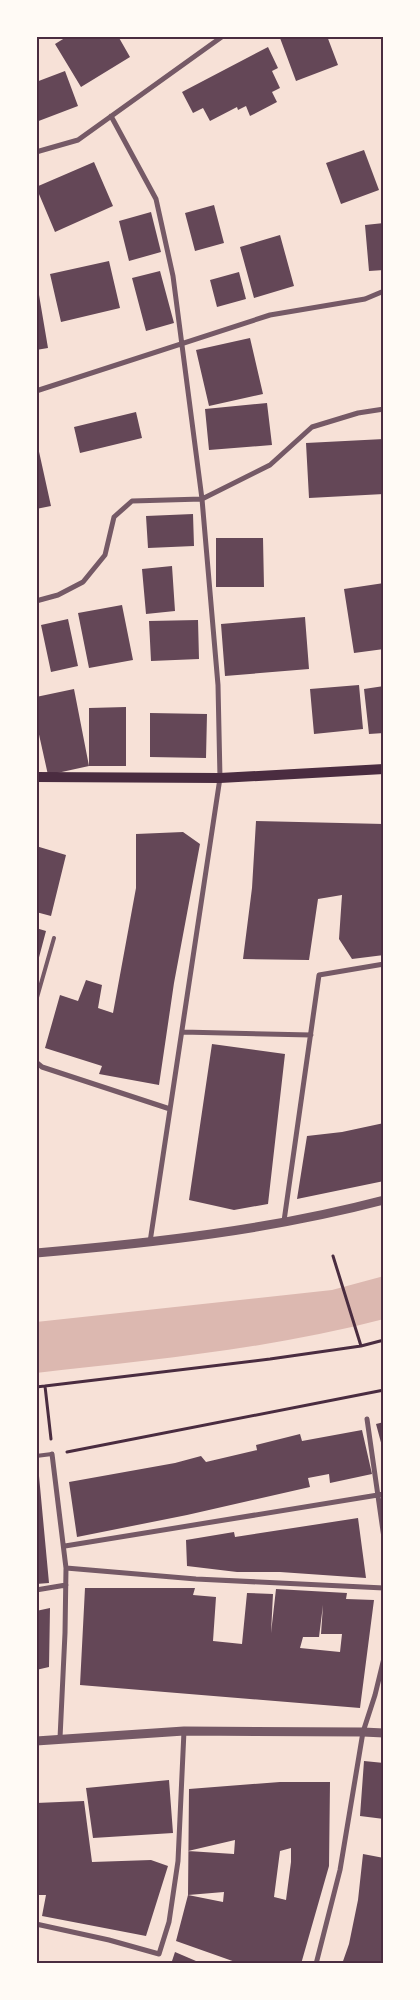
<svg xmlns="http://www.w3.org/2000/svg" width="420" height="2000" viewBox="0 0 420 2000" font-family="Literata,serif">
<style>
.water{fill:#dcb8b0}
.building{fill:#644757;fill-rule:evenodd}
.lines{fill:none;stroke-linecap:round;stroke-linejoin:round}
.path{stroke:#4a2c40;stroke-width:3}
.service{stroke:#755966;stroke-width:4}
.minor{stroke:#755966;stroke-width:5}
.tertiary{stroke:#755966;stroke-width:9}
.secondary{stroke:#4a2c40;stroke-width:10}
.neatline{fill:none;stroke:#4a2c40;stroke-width:2}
</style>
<rect width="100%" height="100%" fill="#f7e1d7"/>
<!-- water -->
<path class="water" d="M384,1276V1319C270,1349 153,1360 36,1373V1322L332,1290Z"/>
<!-- building -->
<path class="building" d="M68,36H118L130,57L81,87L55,44Z
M284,36H327L338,65L296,81L280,38Z
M268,47L278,68L272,71L280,88L272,92L277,102L250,116L246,106L238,110L237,107L210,121L203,108L193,113L182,92Z
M65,71L78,106L36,122V82Z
M364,150L379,190L341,204L326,163Z
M94,162L113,206L55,232L36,187Z
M214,205L224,243L195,251L185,213Z
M151,212L161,252L129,261L119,221Z
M384,223V270L369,271L365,225Z
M280,235L294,286L254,298L240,247Z
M109,261L120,308L61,322L50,274Z
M160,271L174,323L146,331L132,278Z
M239,272L246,299L217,307L210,280Z
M36,289H38L48,348L36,350Z
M250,338L263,394L209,406L196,350Z
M267,403L272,445L209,450L205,409Z
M136,412L142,438L80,453L74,427Z
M36,438L51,506L36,509Z
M384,439V494L309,498L306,443Z
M193,514L194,546L148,548L146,516Z
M216,538H263L264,587H216Z
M172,566L175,611L146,614L142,569Z
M384,583V649L354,653L344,589Z
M122,605L133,660L89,668L78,613Z
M305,617L309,669L225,676L221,624Z
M68,619L78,666L51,672L41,625Z
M198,620L199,659L151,661L149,621Z
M359,685L363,729L314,734L310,689Z
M384,686V733L369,734L364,689Z
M74,689L89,766V708L126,707V766H89L48,775L36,721V697Z
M150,713L207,714L206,758L150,757Z
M256,821L384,824V955L352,959L339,939L342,895L318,899L309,960L243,959L252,888Z
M183,832L200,844L174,983L159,1085L99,1074L102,1066L45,1048L60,995L78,1001L86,980L102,985L98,1008L113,1013L136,888V834Z
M36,846L66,855L51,916L36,912Z
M36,928L46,931L37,965H36Z
M212,1044L285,1054L268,1204L234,1210L189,1200Z
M384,1123V1181L297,1199L307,1136L342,1132Z
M384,1422V1449L383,1450L376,1424Z
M362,1430L372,1474L330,1483L329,1474L308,1478L310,1487L187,1515L77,1537L69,1482L175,1463L201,1456L206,1462L257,1450L259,1460L256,1445L300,1434L302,1441Z
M39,1476L49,1583L36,1584V1477Z
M358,1518L366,1578L280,1572H237L187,1566L186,1540L234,1532L235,1537Z
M85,1588H195L193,1595L216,1597L213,1641L242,1644L247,1593L273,1594L271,1633L276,1589L347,1593L346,1599L374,1600L360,1708L80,1685ZM323,1605L321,1634H342L340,1652L300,1648L303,1637H319Z
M50,1608L49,1667L36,1670V1611Z
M364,1761L384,1763V1819L360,1816Z
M169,1780L173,1833L93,1838L86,1788Z
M280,1782H330L329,1866L301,1964H241L176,1941L188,1895L223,1902L224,1892L188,1895L189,1789ZM235,1840L234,1854L188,1851ZM291,1848V1862L286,1900L274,1897L280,1851Z
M84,1801L92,1862L151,1860L168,1866L146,1936L42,1916L46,1895H36V1803Z
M363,1854L384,1858V1964H342L349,1944L358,1900Z
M175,1952L203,1964H171Z"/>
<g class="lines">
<!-- path -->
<path class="path" d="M333,1256L361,1346
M36,1387L45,1386
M51,1439L45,1386L270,1359L361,1346L384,1340
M67,1452L384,1390"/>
<!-- service -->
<path class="service" d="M36,1001L54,938
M36,1456L52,1454"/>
<!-- minor -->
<path class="minor" d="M111,116L156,199L173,276L202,499L218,685L220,778L150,1242
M36,152L78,140L223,36
M36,391L270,315L365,299L384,291
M36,601L58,595L83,582L105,555L114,517L132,501L202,499L270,465L312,427L358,413L384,409
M182,1032L311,1035
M36,1062L42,1067L170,1109
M284,1221L319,975L384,964
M367,1419L384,1538
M52,1454L66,1568L65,1633L60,1738
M65,1546L384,1494
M66,1568L196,1579L384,1588
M36,1590L66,1585
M36,1924L109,1940L159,1954L169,1922L178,1861L184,1731
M316,1964L340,1870L363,1732L375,1695L384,1658"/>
<!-- tertiary -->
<path class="tertiary" d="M36,1253C153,1243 270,1230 384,1200
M36,1741L184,1731L363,1732L384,1733"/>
<!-- secondary -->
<path class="secondary" d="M36,777L220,778L384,769"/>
</g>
<!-- border -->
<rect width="420" height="2000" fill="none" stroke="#fffaf5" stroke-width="75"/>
<rect x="38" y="38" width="344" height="1924" class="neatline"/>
</svg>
